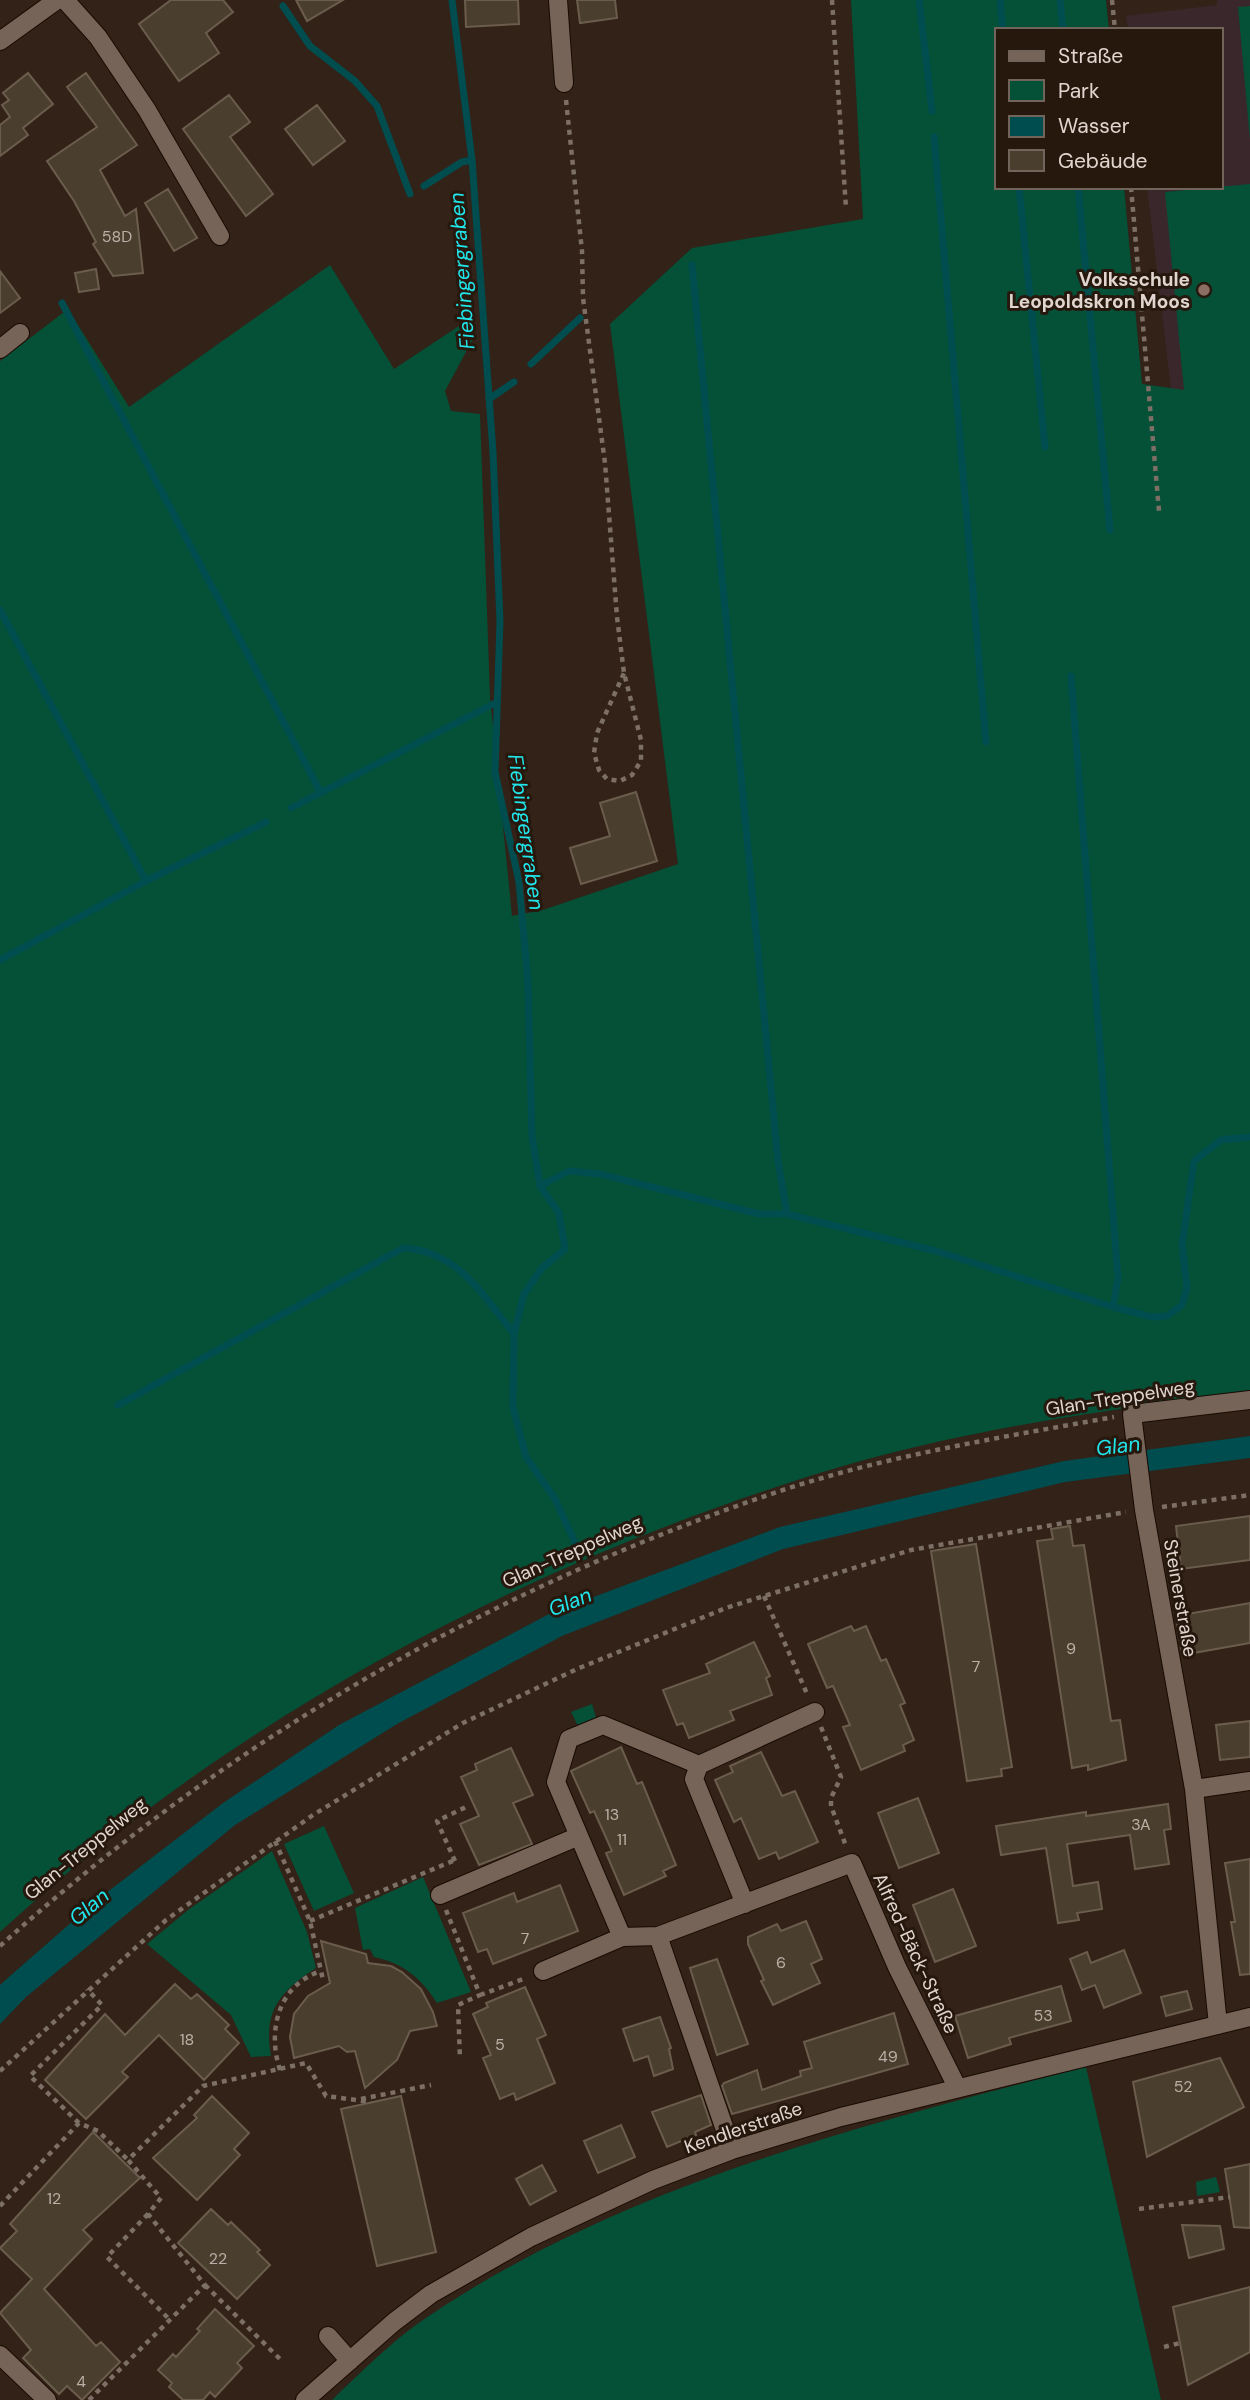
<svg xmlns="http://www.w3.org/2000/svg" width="1250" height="2400" viewBox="0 0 1250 2400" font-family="'DM Sans',sans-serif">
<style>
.education{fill:#3a272c}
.green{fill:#045138}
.water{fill:#004d4f}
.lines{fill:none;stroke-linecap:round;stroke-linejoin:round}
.stream{stroke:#004d4f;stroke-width:7}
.building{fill:#4a3e2e;stroke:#6b5d4d;stroke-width:2}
.minor-casing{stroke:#190b03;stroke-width:20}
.path{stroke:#7c6f65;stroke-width:4.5;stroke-dasharray:5 5;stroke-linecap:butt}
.minor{stroke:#776458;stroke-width:18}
.education-dot{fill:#8d6e63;stroke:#27180e;stroke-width:2.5}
.labels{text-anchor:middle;stroke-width:6;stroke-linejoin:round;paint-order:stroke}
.number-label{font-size:16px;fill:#bbb0a7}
.poi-label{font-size:19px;font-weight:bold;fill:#e1d6cf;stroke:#27180e;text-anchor:end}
.street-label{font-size:19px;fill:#e1d6cf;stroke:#27180e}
.water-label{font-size:21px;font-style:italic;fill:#20e5ea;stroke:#27180e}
</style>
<rect width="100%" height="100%" fill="#322217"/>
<!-- education -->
<path class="education" d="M1217,0H1250V393L1172,398L1147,187H1220V30H1128L1126,16L1217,5Z"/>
<!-- green -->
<path class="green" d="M851,0H1106L1109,30H996V187H1124L1142,384L1184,390L1165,192L1250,184V1393C1104,1409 953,1431 813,1475C515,1569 230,1720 0,1932V361L68,309L129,407L330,265L394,369L468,320L475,335L445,391L451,411L480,414L490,697L512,916L543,910L678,864L610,324L692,248L863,219Z
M1250,6V140L1238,7Z
M592,1704L596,1717L578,1726L571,1712Z
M324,1826L354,1893L314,1911L284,1844Z
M272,1851L307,1932L316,1968C280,1991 263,2011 271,2056L251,2057L231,2015L147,1944L188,1910Z
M423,1877L471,1992L437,2003C421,1978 403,1963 374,1957L370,1949L363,1950L355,1908Z
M1086,2067L1161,2400H332C360,2373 388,2345 420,2322C614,2188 860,2125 1086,2067Z
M1216,2177L1220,2192L1197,2196L1196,2182Z"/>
<!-- water -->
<path class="water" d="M1250,1436V1458L1065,1482L783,1549L562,1636L397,1724L235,1825L26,1997L0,2024V1985L10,1976L97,1900L223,1803L339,1725L551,1613L780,1527L1064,1461Z"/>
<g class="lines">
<!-- stream -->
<path class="stream" d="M452,0L472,160L493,452L500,621L495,772L519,882L528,983L532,1136L540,1186L559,1213L565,1249L542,1268L524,1294L514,1334L513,1407L526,1457L555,1499L577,1547
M919,0L932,111
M1000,0L1003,30
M1060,0L1063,30
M283,6L310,46L355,81L377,106L410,194
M934,137L986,742
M424,186L462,162L472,160
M1019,187L1045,447
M1078,187L1110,530
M692,265L778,1161L787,1214
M62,303L321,793
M531,364L580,318
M489,399L514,382
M0,610L146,881
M1071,676L1118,1278L1113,1307
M291,808L497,702
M0,960L146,881L266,822
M540,1186L569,1171L600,1174L759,1214H787L936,1251L1113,1307L1152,1317L1167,1316L1182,1305L1187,1287L1182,1245L1194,1161L1221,1140L1250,1137
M118,1405L403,1248C458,1251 482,1294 514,1334"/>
</g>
<!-- building -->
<path class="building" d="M171,0H223L233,12L206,33L219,53L179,81L139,24Z
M296,0H343L307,21Z
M465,0H518L519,24L466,27Z
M577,0H615L617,18L580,23Z
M28,73L53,104L23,128L28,135L0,156V125L10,117L2,105L9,100L3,93Z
M86,73L137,145L100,170L125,216L136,209L143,273L113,276L93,244L96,242L74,201L47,161L97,127L67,87Z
M229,95L250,122L230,137L273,194L246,216L183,129Z
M317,105L345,141L313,165L285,129Z
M168,189L197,238L174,251L145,203Z
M96,269L99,289L79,292L75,273Z
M0,271L20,298L0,313Z
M636,792L657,861L581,884L570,848L610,836L600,803Z
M1250,1516V1560L1181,1569L1176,1526Z
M1070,1526L1073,1546L1084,1545L1111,1721L1120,1720L1126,1760L1088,1770V1765L1072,1768L1037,1541L1053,1539L1051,1529Z
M976,1544L1012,1767L1001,1769L1002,1776L967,1781L931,1551Z
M1250,1603V1643L1182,1655L1176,1616Z
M851,1626L854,1631L866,1626L881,1661L886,1659L905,1703L900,1705L914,1740L903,1745L905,1751L861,1770L843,1727L850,1725L833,1686L827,1688L808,1644Z
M754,1642L770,1676L766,1678L772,1695L730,1711L734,1720L689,1738L683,1723L677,1725L663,1690L710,1673L706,1664Z
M1250,1721V1757L1220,1760L1216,1725Z
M621,1747L637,1784L642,1782L676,1865L663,1871L666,1876L624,1895L606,1853L612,1851L594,1811L590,1813L571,1771Z
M511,1748L533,1795L513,1803L532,1844L479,1865L460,1824L479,1816L461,1777L477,1770L475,1764Z
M761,1752L782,1796L795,1791L818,1842L779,1859L776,1852L759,1859L741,1818L734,1822L715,1780L733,1772L730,1766Z
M918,1798L939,1853L899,1868L878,1813Z
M1168,1804L1171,1829L1164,1830L1169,1864L1135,1869L1130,1835L1067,1844L1073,1886L1098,1882L1102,1909L1077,1913L1079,1920L1058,1923L1046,1848L1001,1855L996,1826L1086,1812V1816Z
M1250,1859V1974L1240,1975L1231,1922H1235L1225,1863Z
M560,1885L578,1931L493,1964L487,1949L478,1952L463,1913L514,1893L517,1902Z
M953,1889L976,1946L935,1962L913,1905Z
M806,1921L822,1959L811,1964L820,1983L773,2005L761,1981L764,1980L748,1944V1937L777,1924L781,1931Z
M321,1941L366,1954L368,1963L391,1966L402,1972L421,1989L433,2012L437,2026L410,2031L397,2060L365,2088L355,2051L347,2052L339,2046L294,2058L290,2037L294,2014L308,1996L330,1983Z
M1124,1950L1141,1993L1104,2008L1095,1985L1082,1990L1070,1959L1087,1952L1091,1963Z
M717,1959L748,2044L717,2055L690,1968Z
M175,1984L191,1999L197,1994L229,2025L225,2029L239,2043L204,2080L159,2035L122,2072L128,2077L86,2119L45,2080L105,2014L125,2035Z
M1061,1986L1071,2021L1009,2038L1011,2044L968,2058L955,2016Z
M525,1987L546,2035L537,2039L555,2083L516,2100L514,2093L500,2099L483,2058L491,2055L473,2014L488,2007L486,2003Z
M1187,1991L1192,2009L1166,2016L1161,1997Z
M894,2013L908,2064L732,2114L722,2086L724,2083L757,2070L762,2090L801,2076L800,2071L812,2068L804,2042Z
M660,2017L671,2048L669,2049L673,2069L654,2076L648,2056L634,2061L623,2029Z
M1220,2058L1244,2107L1147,2157L1133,2082Z
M701,2095L711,2125L695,2132L696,2135L667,2147L652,2112Z
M212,2096L249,2133L234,2149L240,2155L197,2200L153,2158L197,2118L194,2115Z
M401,2096L436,2252L377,2266L341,2109Z
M621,2125L635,2157L598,2173L584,2141Z
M93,2132L140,2178L83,2230L92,2239L44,2289L96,2346L101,2342L120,2362L82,2400L67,2386L59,2394L23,2358L31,2350L0,2313L32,2279L0,2248L17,2231L10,2224Z
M1250,2164V2228L1234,2227L1225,2169Z
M542,2165L556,2191L530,2205L516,2179Z
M211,2209L228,2225L231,2222L260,2250L257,2252L270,2265L237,2299L178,2243Z
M1182,2225L1220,2226L1224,2249L1189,2258Z
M1250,2287V2352L1188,2385L1173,2307Z
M215,2309L254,2346L237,2363L242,2368L215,2397L210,2392L203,2400H183L169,2387L172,2383L158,2370L173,2354L176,2357L200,2331L197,2329Z"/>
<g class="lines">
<defs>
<path id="minor" d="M65,0L98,37L147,110L220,236
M558,0L564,83
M0,41L57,0
M0,349L20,333
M1194,1789L1250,1781
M440,1895L579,1836
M745,1904L694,1779L699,1765L815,1712
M658,1936L852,1863L897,1967L957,2087
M622,1937L556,1782L569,1739L603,1725L699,1765
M543,1971L622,1937L658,1936L732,2150
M1218,2025L1194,1789L1144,1510L1132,1414L1250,1400
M328,2336L350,2361
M0,2355L47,2400
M305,2400L394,2322L431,2294L531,2237L653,2180L732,2150L841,2117L1250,2017"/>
</defs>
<!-- minor casing -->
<use href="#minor" class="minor-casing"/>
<!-- path -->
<path class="path" d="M832,0L846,208
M1112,0L1115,30
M566,100L582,251L583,298L605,463L617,617L624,673L641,740V761L632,775L620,781L607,779L599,770L594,753L597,733L624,673
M1131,187L1159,511
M1162,1507L1250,1495
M764,1596L808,1696
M821,1727L841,1777L831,1798V1806L846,1846
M275,1841L310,1921L323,1980
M455,1861L437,1821L468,1806
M446,1910L480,1995L458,2005L460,2059
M310,1921L455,1860
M0,1946C229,1740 490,1588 783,1490C890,1455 1003,1437 1114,1417
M480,1995L526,1978
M280,2070C267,2031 278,1985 321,1971
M0,2071L166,1920L313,1815L463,1723L577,1669L726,1608L911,1550L1126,1512
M361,2099L431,2085
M79,2123L30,2076L102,2005L87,1989
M0,2206L79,2123L98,2131L128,2160
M1139,2209L1230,2197
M148,2214L107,2257L170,2320
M205,2285L283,2362
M1164,2347L1180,2343
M89,2400L205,2285L148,2214L161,2198L128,2160L203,2086L306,2063L326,2096L371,2102"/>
<!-- minor -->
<use href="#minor" class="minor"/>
</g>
<!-- markers -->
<circle class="education-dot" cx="1204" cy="290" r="7"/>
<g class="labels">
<!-- number labels -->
<g class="number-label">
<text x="117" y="242">58D</text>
<text x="1071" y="1654">9</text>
<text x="976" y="1672">7</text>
<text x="612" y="1820">13</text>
<text x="1141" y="1830">3A</text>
<text x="622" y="1845">11</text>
<text x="525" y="1944">7</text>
<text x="781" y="1968">6</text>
<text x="1043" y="2021">53</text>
<text x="187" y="2045">18</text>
<text x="500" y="2050">5</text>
<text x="888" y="2062">49</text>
<text x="1183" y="2092">52</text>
<text x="54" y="2204">12</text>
<text x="218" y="2264">22</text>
<text x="81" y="2387">4</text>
</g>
<!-- poi labels -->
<g class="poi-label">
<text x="1190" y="286">Volksschule<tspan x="1190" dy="22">Leopoldskron Moos</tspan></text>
</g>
<!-- street labels -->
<g class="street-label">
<text transform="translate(1120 1397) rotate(-9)" y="7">Glan-Treppelweg</text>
<text transform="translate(572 1551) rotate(-24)" y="7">Glan-Treppelweg</text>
<text transform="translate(1181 1598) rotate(80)" y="7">Steinerstraße</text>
<text transform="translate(85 1848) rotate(-39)" y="7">Glan-Treppelweg</text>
<text transform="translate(916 1953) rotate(65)" y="7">Alfred-Bäck-Straße</text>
<text transform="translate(743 2127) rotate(-19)" y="7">Kendlerstraße</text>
</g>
<!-- water labels -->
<g class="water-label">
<text transform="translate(462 271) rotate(-94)" y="7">Fiebingergraben</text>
<text transform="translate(526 832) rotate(82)" y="7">Fiebingergraben</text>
<text transform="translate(1118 1446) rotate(-7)" y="7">Glan</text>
<text transform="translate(570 1602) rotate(-22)" y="7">Glan</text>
<text transform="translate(89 1907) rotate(-40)" y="7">Glan</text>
</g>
</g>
<!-- legend -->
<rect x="995" y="28" width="228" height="161" fill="#27180e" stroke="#71645b" stroke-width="2"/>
<rect x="1009" y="51" width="35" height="10" fill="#776458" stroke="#71645b" stroke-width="2"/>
<text x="1058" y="63" font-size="21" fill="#e1d6cf">Straße</text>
<rect x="1009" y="80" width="35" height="21" fill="#045138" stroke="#71645b" stroke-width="2"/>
<text x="1058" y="98" font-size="21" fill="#e1d6cf">Park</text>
<rect x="1009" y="116" width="35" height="21" fill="#004d4f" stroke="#71645b" stroke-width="2"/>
<text x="1058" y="133" font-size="21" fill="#e1d6cf">Wasser</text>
<rect x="1009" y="150" width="35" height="21" fill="#4a3e2e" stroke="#71645b" stroke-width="2"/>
<text x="1058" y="168" font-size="21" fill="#e1d6cf">Gebäude</text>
</svg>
